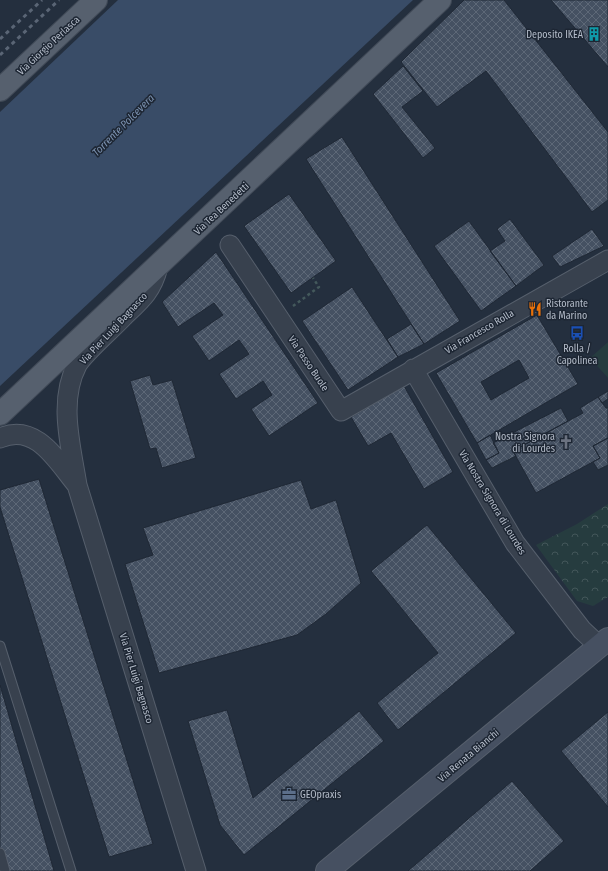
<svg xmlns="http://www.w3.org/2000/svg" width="608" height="871" viewBox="0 0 608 871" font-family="'Fira Sans Condensed',sans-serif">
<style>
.grass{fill:#263c3f}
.park{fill:url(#park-crowns)}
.water{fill:#394c67}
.building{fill:url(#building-cross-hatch);stroke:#1f2835;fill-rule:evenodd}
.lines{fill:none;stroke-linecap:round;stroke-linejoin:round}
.lane-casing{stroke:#565f6c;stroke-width:11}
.street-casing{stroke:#565f6c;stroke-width:21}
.secondary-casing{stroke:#565f6c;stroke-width:24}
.primary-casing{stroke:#414a57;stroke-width:24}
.path{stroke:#44595c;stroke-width:2.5;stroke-dasharray:3 3;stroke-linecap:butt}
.lane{stroke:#38414e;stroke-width:9}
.street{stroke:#38414e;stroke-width:19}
.secondary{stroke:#465061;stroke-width:22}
.primary{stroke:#56606e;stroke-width:22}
.rail{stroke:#5a6575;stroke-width:3;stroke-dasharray:4 4;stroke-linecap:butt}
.labels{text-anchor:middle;stroke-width:3;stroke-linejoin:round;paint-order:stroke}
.poi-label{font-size:10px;fill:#b4bcc9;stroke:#1d2633;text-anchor:end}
.street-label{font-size:10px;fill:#b4bcc9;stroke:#1d2633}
.water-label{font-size:11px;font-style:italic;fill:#7c92b1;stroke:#1d2633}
</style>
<defs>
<pattern id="park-crowns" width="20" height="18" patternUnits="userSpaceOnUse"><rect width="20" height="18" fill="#263c3f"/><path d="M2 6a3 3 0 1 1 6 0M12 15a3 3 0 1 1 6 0" fill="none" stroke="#435659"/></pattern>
<pattern id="building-cross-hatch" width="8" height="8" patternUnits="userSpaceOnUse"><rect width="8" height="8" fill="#455162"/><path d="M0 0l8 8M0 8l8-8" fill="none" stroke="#5d6877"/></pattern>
</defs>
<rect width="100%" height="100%" fill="#242f3e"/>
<!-- grass -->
<path class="grass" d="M608,342V378L590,358Z"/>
<!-- park -->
<path class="park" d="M608,504V597L593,606L577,601L536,545L577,524Z"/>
<!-- water -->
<path class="water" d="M118,0H413L0,386V112Z"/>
<!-- building -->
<path class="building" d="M464,0H504L608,132V200L592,212L486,71L437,107L401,62Z
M551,0H608V67Z
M403,66L423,91L402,107L435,148L423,158L373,94Z
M342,137L460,321L424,344L306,159Z
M289,194L336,261L291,293L244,226Z
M510,219L544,265L516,286L490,251L505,241L497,229Z
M469,221L516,286L481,311L434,246Z
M592,229L604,246L560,267L552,256Z
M216,252L318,403L269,436L251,409L272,395L263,381L236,399L219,374L249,354L239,340L209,361L192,336L223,315L214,303L178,327L162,302Z
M352,287L398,357L348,390L302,321Z
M537,315L578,384L477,443L436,373ZM519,360L529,378L491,400L481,382Z
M411,324L424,344L398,357L387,339Z
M150,375L153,385L172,380L196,458L162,468L156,448L150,449L130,381Z
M404,386L453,472L424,489L391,433L368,446L351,417Z
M608,391V399L602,403L598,397Z
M598,397L606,408H608V438L593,446L600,458L536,493L513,451L583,413L580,408Z
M561,408L568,421L513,451L516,456L492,468L486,460L499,453L493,443Z
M490,435L499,453L486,460L477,443Z
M608,438V465L598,470L593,462L600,458L593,446Z
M39,479L153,844L109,857L0,507V490Z
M301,480L311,509L336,500L361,583L326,614L297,635L159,673L125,564L153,555L143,528Z
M427,525L516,633L398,730L377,703L438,653L371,571Z
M0,685L54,871H0Z
M227,710L253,798L359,711L384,741L244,855L220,825L188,721Z
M608,712V807L561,751Z
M512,781L564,841L530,871H408Z"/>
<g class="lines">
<defs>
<path id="lane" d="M0,646L71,871
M0,853L5,871"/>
<path id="street" d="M230,245L341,411L608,260
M158,267C152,291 141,300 124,316C113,328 84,353 77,365C58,401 71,447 77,485L196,871
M413,369L515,543L582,630L599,646
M0,438C36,422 57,461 77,485"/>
<path id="secondary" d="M327,871L608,639"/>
<path id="primary" d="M0,90L96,0
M0,414L440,0"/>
</defs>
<!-- lane casing -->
<use href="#lane" class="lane-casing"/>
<!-- street casing -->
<use href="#street" class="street-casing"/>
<!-- secondary casing -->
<use href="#secondary" class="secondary-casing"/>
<!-- primary casing -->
<use href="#primary" class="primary-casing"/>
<!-- path -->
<path class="path" d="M293,306L319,287L313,278"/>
<!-- lane -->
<use href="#lane" class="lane"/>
<!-- street -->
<use href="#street" class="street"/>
<!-- secondary -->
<use href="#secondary" class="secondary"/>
<!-- primary -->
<use href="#primary" class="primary"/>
<!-- rail -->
<path class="rail" d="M0,39L42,0
M0,55L59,0"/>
</g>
<!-- icons -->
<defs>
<symbol id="building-bare" viewBox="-9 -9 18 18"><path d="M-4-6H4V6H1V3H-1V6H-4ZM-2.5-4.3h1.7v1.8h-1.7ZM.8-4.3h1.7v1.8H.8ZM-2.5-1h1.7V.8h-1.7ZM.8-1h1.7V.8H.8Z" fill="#0f9aa8" stroke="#1d2633" stroke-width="2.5" paint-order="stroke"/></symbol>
<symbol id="restaurant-bare" viewBox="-9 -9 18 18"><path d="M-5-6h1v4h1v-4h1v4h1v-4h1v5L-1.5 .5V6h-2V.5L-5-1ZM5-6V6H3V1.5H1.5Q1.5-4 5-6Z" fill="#e8710a" stroke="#1d2633" stroke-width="2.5" paint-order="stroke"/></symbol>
<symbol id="bus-bare" viewBox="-9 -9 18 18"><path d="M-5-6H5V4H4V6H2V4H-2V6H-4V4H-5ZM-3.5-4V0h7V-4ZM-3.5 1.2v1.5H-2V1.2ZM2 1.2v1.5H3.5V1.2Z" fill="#1a4fb4" stroke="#1d2633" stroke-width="2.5" paint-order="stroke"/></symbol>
<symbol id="church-bare" viewBox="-9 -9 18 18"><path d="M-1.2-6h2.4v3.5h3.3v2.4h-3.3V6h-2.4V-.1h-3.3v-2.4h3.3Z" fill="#6b7280" stroke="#1d2633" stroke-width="2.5" paint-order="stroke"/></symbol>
<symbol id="office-bare" viewBox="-9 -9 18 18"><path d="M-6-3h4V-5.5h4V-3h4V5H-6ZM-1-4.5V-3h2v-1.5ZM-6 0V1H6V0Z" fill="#5c6f8a" stroke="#1d2633" stroke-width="2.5" paint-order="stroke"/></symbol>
</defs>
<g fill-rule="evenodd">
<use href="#building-bare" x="584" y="24" width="20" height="20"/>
<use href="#restaurant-bare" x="525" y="299" width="20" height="20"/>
<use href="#bus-bare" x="567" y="323" width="20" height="20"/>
<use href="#church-bare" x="556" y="432" width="20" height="20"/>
<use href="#office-bare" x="279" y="784" width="20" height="20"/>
</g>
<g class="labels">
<!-- poi labels -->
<g class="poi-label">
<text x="583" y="38">Deposito IKEA</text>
<text x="546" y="307" text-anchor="start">Ristorante<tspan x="546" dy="12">da Marino</tspan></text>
<text x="577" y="352" text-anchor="middle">Rolla /<tspan x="577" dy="12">Capolinea</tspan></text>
<text x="555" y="440">Nostra Signora<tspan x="555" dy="12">di Lourdes</tspan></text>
<text x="300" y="798" text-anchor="start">GEOpraxis</text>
</g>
<!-- street labels -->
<g class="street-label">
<text transform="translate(48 45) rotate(-43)" y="4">Via Giorgio Perlasca</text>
<text transform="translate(221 208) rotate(-43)" y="4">Via Tea Benedetti</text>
<text transform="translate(113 328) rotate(-47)" y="4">Via Pier Luigi Bagnasco</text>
<text transform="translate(479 331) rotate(-30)" y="4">Via Francesco Rolla</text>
<text transform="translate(309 363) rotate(56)" y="4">Via Passo Buole</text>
<text transform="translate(493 502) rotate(59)" y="4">Via Nostra Signora di Lourdes</text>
<text transform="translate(137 678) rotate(73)" y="4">Via Pier Luigi Bagnasco</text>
<text transform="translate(468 755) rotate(-40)" y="4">Via Renata Bianchi</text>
</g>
<!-- water labels -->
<g class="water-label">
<text transform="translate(123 125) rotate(-45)" y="4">Torrente Polcevera</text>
</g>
</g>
</svg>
